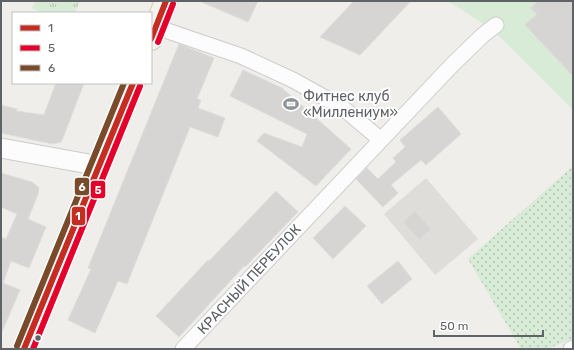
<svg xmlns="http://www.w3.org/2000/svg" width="574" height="350" viewBox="0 0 574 350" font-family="Rubik,sans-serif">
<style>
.industrial{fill:#dfddda}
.grass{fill:url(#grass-tufts)}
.park{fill:url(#park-dots)}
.garden{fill:#d8ebd6}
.building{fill:#d6d5d3;stroke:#deddd9}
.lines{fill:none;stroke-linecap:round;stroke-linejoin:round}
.minor-casing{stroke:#cbcccc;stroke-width:17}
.tertiary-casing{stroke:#cbcccc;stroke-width:21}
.primary-casing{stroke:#d7ceb8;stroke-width:24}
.minor{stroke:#fdfcfc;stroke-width:15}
.tertiary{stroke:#fdfcfc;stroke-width:19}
.primary{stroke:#f4f2e9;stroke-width:22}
.bus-1-casing{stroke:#fff;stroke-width:9}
.bus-2-casing{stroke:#fff;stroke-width:9}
.bus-3-casing{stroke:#fff;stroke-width:9}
.bus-1{stroke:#c52d22;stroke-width:6}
.bus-2{stroke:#e4002b;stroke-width:6}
.bus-3{stroke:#7a4b2a;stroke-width:6}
.bus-dot{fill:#5f6368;stroke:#fff;stroke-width:1.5}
.labels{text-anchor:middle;stroke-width:4;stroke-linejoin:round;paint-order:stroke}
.poi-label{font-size:14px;fill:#5f6368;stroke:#fff;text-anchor:start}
.street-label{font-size:14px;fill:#5f6368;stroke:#fff}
.line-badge{stroke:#fff;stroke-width:1.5}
.badge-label{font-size:11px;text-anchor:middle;font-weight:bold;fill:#fff}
</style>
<defs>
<pattern id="grass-tufts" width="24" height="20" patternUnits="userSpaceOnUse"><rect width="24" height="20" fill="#d8ebd6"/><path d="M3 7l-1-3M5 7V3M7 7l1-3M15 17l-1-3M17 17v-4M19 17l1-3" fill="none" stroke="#b2c2b1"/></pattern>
<pattern id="park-dots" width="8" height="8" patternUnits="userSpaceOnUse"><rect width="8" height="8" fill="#d8ebd6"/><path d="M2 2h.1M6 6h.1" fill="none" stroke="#b2c2b1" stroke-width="1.8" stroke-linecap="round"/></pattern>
</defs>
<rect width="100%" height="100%" fill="#efeeea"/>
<!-- industrial -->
<path class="industrial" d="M426,178L478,239L435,275L384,214Z"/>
<!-- grass -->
<path class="grass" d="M36,1H80L75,13H43L32,8Z"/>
<!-- park -->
<path class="park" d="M573,166V338L548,349H521L468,259Z"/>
<!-- garden -->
<path class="garden" d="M448,1H573V110L493,30Z"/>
<!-- building -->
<path class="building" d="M199,1H258L248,22Z
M354,1H411L360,55L320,37Z
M538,1H573V76L525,25L537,14L530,8Z
M179,44L214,58L197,99L201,100L198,108L225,118L218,137L190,127L127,284L118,281L95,333L68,320L91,269L88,268Z
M243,70L282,88L351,149L316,186L257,141L264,133L302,147L307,134L230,96Z
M56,83H84L63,138L61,142L53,144L48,143L1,133V105L17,109L16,111L44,115Z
M438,107L461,134L426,165L421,160L391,185L398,193L383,207L356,179L367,168L378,179L396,162L393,158L405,147L400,140Z
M1,173L32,182L37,186L39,188L38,194L28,219L46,227L29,268L11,261L3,283L20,290L1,334V237L6,239L17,214L1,207Z
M276,191L298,212L245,267L244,266L179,337L156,316L208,260L209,261Z
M345,206L366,226L333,259L313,238Z
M415,211L431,229L419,240L403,222Z
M398,261L412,279L382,304L367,286Z"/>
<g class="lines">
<defs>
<path id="minor" d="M156,27L241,56L293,80L343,108L381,140
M183,349L453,64L483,35L496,25
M571,349L573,348"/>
<path id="tertiary" d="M1,148L100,166"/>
<path id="primary" d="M151,39L166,1
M24,349L133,83"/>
</defs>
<!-- minor casing -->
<use href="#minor" class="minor-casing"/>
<!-- tertiary casing -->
<use href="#tertiary" class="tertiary-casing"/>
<!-- primary casing -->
<use href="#primary" class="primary-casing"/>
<!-- minor -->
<use href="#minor" class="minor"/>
<!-- tertiary -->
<use href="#tertiary" class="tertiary"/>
<!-- primary -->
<use href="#primary" class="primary"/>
<defs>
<path id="bus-1" d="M151,39L166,1
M24,349L133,83"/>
<path id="bus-2" d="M158,42L173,4
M33,349L140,86"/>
<path id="bus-3" d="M17,346L124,83"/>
</defs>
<!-- bus-1 casing -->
<use href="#bus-1" class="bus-1-casing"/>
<!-- bus-2 casing -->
<use href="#bus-2" class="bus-2-casing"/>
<!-- bus-3 casing -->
<use href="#bus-3" class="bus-3-casing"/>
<!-- bus-1 -->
<use href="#bus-1" class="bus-1"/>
<!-- bus-2 -->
<use href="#bus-2" class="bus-2"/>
<!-- bus-3 -->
<use href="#bus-3" class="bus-3"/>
</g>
<!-- icons -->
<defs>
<symbol id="stadium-bare" viewBox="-9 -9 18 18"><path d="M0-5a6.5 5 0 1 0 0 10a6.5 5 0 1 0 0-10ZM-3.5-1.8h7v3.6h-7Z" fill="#919496" stroke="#fff" stroke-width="2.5" paint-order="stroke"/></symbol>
</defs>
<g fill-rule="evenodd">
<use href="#stadium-bare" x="280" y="93" width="22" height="22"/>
</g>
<!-- markers -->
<circle class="bus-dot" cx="38" cy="338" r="3.5"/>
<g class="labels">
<!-- poi labels -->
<g class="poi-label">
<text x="303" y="101">Фитнес клуб<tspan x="303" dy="16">«Миллениум»</tspan></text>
</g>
<!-- street labels -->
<g class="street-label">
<text transform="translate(249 279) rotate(-47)" y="5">КРАСНЫЙ ПЕРЕУЛОК</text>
</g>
</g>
<g class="line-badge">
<rect x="74" y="177" width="16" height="19" rx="4" fill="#7a4b2a"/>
<rect x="90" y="180" width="16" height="19" rx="4" fill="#e4002b"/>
<rect x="71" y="206" width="15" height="20" rx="4" fill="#c52d22"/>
</g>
<g class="badge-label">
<text x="82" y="191">6</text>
<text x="98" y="194">5</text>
<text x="78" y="220">1</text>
</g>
<!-- border -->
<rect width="574" height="350" fill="none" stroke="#5f6368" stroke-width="4"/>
<!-- legend -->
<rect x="12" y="12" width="140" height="72" fill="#ffffff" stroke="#bfc1c3"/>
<rect x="20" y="25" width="20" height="6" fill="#c52d22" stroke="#bfc1c3"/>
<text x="48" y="32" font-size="12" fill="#5f6368">1</text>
<rect x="20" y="45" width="20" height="6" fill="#e4002b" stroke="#bfc1c3"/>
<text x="48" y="52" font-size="12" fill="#5f6368">5</text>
<rect x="20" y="65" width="20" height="6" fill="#7a4b2a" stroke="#bfc1c3"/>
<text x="48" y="72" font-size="12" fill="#5f6368">6</text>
<!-- scale -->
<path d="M434 330v6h109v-6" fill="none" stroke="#5f6368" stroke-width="2"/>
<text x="440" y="330" font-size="12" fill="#5f6368" stroke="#ffffff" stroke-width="3" paint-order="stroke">50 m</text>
</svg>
